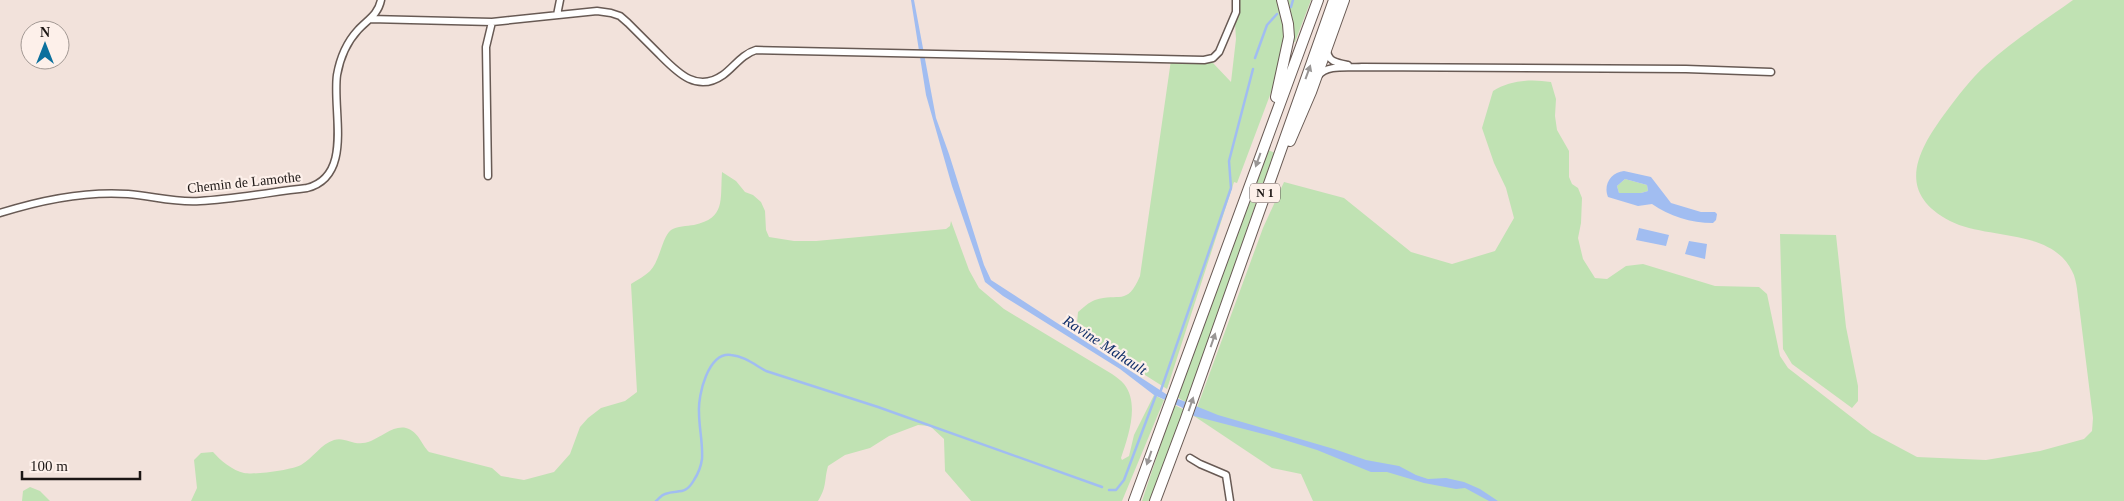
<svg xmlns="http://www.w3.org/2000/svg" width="2124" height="501" viewBox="0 0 2124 501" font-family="Georgia,serif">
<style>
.green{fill:#c0e2b3}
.water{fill:#a1bdf1;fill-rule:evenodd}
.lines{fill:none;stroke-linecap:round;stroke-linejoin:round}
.stream{stroke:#a1bdf1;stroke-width:2.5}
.minor-casing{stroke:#685a54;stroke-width:9}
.trunk-casing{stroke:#685a54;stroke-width:12}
.minor{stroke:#fff;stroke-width:6}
.trunk{stroke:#fff;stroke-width:10}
.oneway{fill:#999695}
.labels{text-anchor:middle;stroke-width:4.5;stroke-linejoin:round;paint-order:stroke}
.shield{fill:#fdf0ea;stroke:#605754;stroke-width:1}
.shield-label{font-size:12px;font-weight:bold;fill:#1c1614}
.street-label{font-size:14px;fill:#1c1614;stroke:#fdf0ea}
.water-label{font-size:15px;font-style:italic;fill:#12306b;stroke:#fdf0ea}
</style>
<rect width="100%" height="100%" fill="#f2e2db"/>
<!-- green -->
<path class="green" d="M1238,0H1278L1285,38L1276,79L1237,183L1234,182L1167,389L1079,333L1077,323L1078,312C1083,308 1089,302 1095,300C1119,292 1127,307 1140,276L1171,60H1204L1213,63L1231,82L1236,39L1235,23Z
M1285,0H1311L1295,42H1293Z
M2073,0H2124V501H1313L1301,474L1272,468L1194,416L1263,228L1284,182L1344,198L1411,252L1452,264L1495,251L1514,218L1506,188L1494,163L1482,128L1493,91C1510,80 1531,79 1551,82L1556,99L1555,116L1557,130L1569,151V177L1572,184L1578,188L1582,198L1581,223L1578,238L1583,259L1595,278L1607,279L1626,266L1643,264L1715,286L1759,287L1767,294L1780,356L1788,368L1872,433L1917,457L1986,460L2040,451L2084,439L2092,431L2093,418L2077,289C2076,283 2075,276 2072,271C2051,228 1987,240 1950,221C1895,192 1917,151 1946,112C1958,96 1970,80 1985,66C2012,41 2044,21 2073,0Z
M1268,150L1275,153L1257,200L1187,403L1177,397Z
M722,172L736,181L745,192L753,195L761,202L765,211L766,230L769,237L794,241H816L946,229L950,226L951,221L969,270L979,288L1004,309L1112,374C1116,377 1121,380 1124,384C1140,404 1128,437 1121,458L1122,460L1129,456L1134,435L1154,395L1164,400L1122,501H971L945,471L944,439L930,426L918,425L889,436L870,448L845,455L828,466C824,481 827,487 818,501H191L197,488L194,460L201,453L213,452C220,460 233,471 244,473C256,475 291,470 301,465C313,458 321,444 334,440C346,436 354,448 371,441C381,437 394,425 406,428C419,432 421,444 429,452L492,468L501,476L524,480L554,472L570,454L580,427L588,418L601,408L625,401L637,392L631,284C637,280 645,276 650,271C660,261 662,237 671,230C677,226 687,226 694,225C726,218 720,200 722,172Z
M1625,179L1647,185L1648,191L1641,193H1619L1617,186Z
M1780,234L1836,235L1846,327L1858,386V401L1852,408L1792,364L1783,349Z
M1174,405L1185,410L1150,501H1142Z
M30,487L40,491L50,501H22L23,491Z"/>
<!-- water -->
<path class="water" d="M911,0H914L936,118L949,154L984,265L991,280L1166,394L1218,415L1334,449L1366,460L1399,466L1416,475L1428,479L1446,478L1464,482L1480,489L1498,501H1489L1465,488L1456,489L1424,483L1387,472H1371L1317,450L1275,437L1194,416L1181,407L1154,395L1120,369L1003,296L985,282L952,186L926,95Z
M1624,171L1651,177L1671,203L1701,212H1715L1717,214L1716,220L1713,223C1691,223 1669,216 1652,204L1638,206L1608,197C1603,185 1611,172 1624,171ZM1625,179L1647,185L1648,191L1641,193H1619L1617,186Z
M1639,228L1669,235L1666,246L1636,240Z
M1689,241L1707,244L1705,259L1685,254Z"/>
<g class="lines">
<!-- stream -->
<path class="stream" d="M1291,7L1293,0
M1255,58L1267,25L1277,14
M1161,390L1231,188L1229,161L1253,69
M1109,490H1116L1124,480L1156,395
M656,501C659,499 661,495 665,494C678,489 685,496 694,480C698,474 701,466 702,459C703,443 699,428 699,412C698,395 708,352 731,355C744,356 755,365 766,371L878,407L1102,487"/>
<defs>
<path id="minor" d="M557,15L560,0
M370,19L492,22L597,11L611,13L620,16L628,23C638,33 648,43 658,53C676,71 696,94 723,75C734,67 742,54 756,50L1204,60L1213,58L1219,52L1236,12V0
M1327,50C1328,62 1337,63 1348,65
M1318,76C1327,64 1348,68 1362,67L1686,69L1771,72
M488,176L486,47L492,22
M0,213C41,200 85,191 128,194C153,196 175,203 200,201C236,199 271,192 307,188C354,176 332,111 337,75C340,58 346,43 358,30C367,20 378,15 381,0
M1190,458L1200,464L1226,475L1230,501"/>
<path id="trunk" d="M1276,97L1289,37L1288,24L1282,0
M1290,141L1311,92L1344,0
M1134,501L1318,0
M1155,501L1185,421L1334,0"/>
</defs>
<!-- minor casing -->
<use href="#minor" class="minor-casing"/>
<!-- trunk casing -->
<use href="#trunk" class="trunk-casing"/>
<!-- minor -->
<use href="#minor" class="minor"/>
<!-- trunk -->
<use href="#trunk" class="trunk"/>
</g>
<!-- one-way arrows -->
<defs><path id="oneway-solid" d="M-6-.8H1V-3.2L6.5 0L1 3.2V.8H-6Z" transform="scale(1.25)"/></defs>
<g class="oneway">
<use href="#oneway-solid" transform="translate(1308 72) rotate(-70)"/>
<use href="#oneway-solid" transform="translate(1258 160) rotate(110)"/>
<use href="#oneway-solid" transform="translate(1213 340) rotate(-71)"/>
<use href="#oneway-solid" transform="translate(1191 404) rotate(-71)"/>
<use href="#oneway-solid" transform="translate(1149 458) rotate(109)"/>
</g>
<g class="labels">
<!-- shield labels -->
<rect class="shield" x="1250" y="183.5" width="30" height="19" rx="4"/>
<g class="shield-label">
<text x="1265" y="197">N 1</text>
</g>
<!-- street labels -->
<g class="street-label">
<text transform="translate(244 182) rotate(-6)" y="5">Chemin de Lamothe</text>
</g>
<!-- water labels -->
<g class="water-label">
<text transform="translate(1105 345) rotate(33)" y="5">Ravine Mahault</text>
</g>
</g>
<!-- north arrow -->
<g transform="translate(45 45)"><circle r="24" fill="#fdf0ea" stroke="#a39994"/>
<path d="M0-4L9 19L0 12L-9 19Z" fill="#0b709d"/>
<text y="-8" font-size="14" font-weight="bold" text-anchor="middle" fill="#1c1614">N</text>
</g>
<!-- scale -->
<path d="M22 471v8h118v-8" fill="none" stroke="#1c1614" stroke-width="2.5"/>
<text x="30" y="471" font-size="15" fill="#1c1614" stroke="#fdf0ea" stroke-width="4" paint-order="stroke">100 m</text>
</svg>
